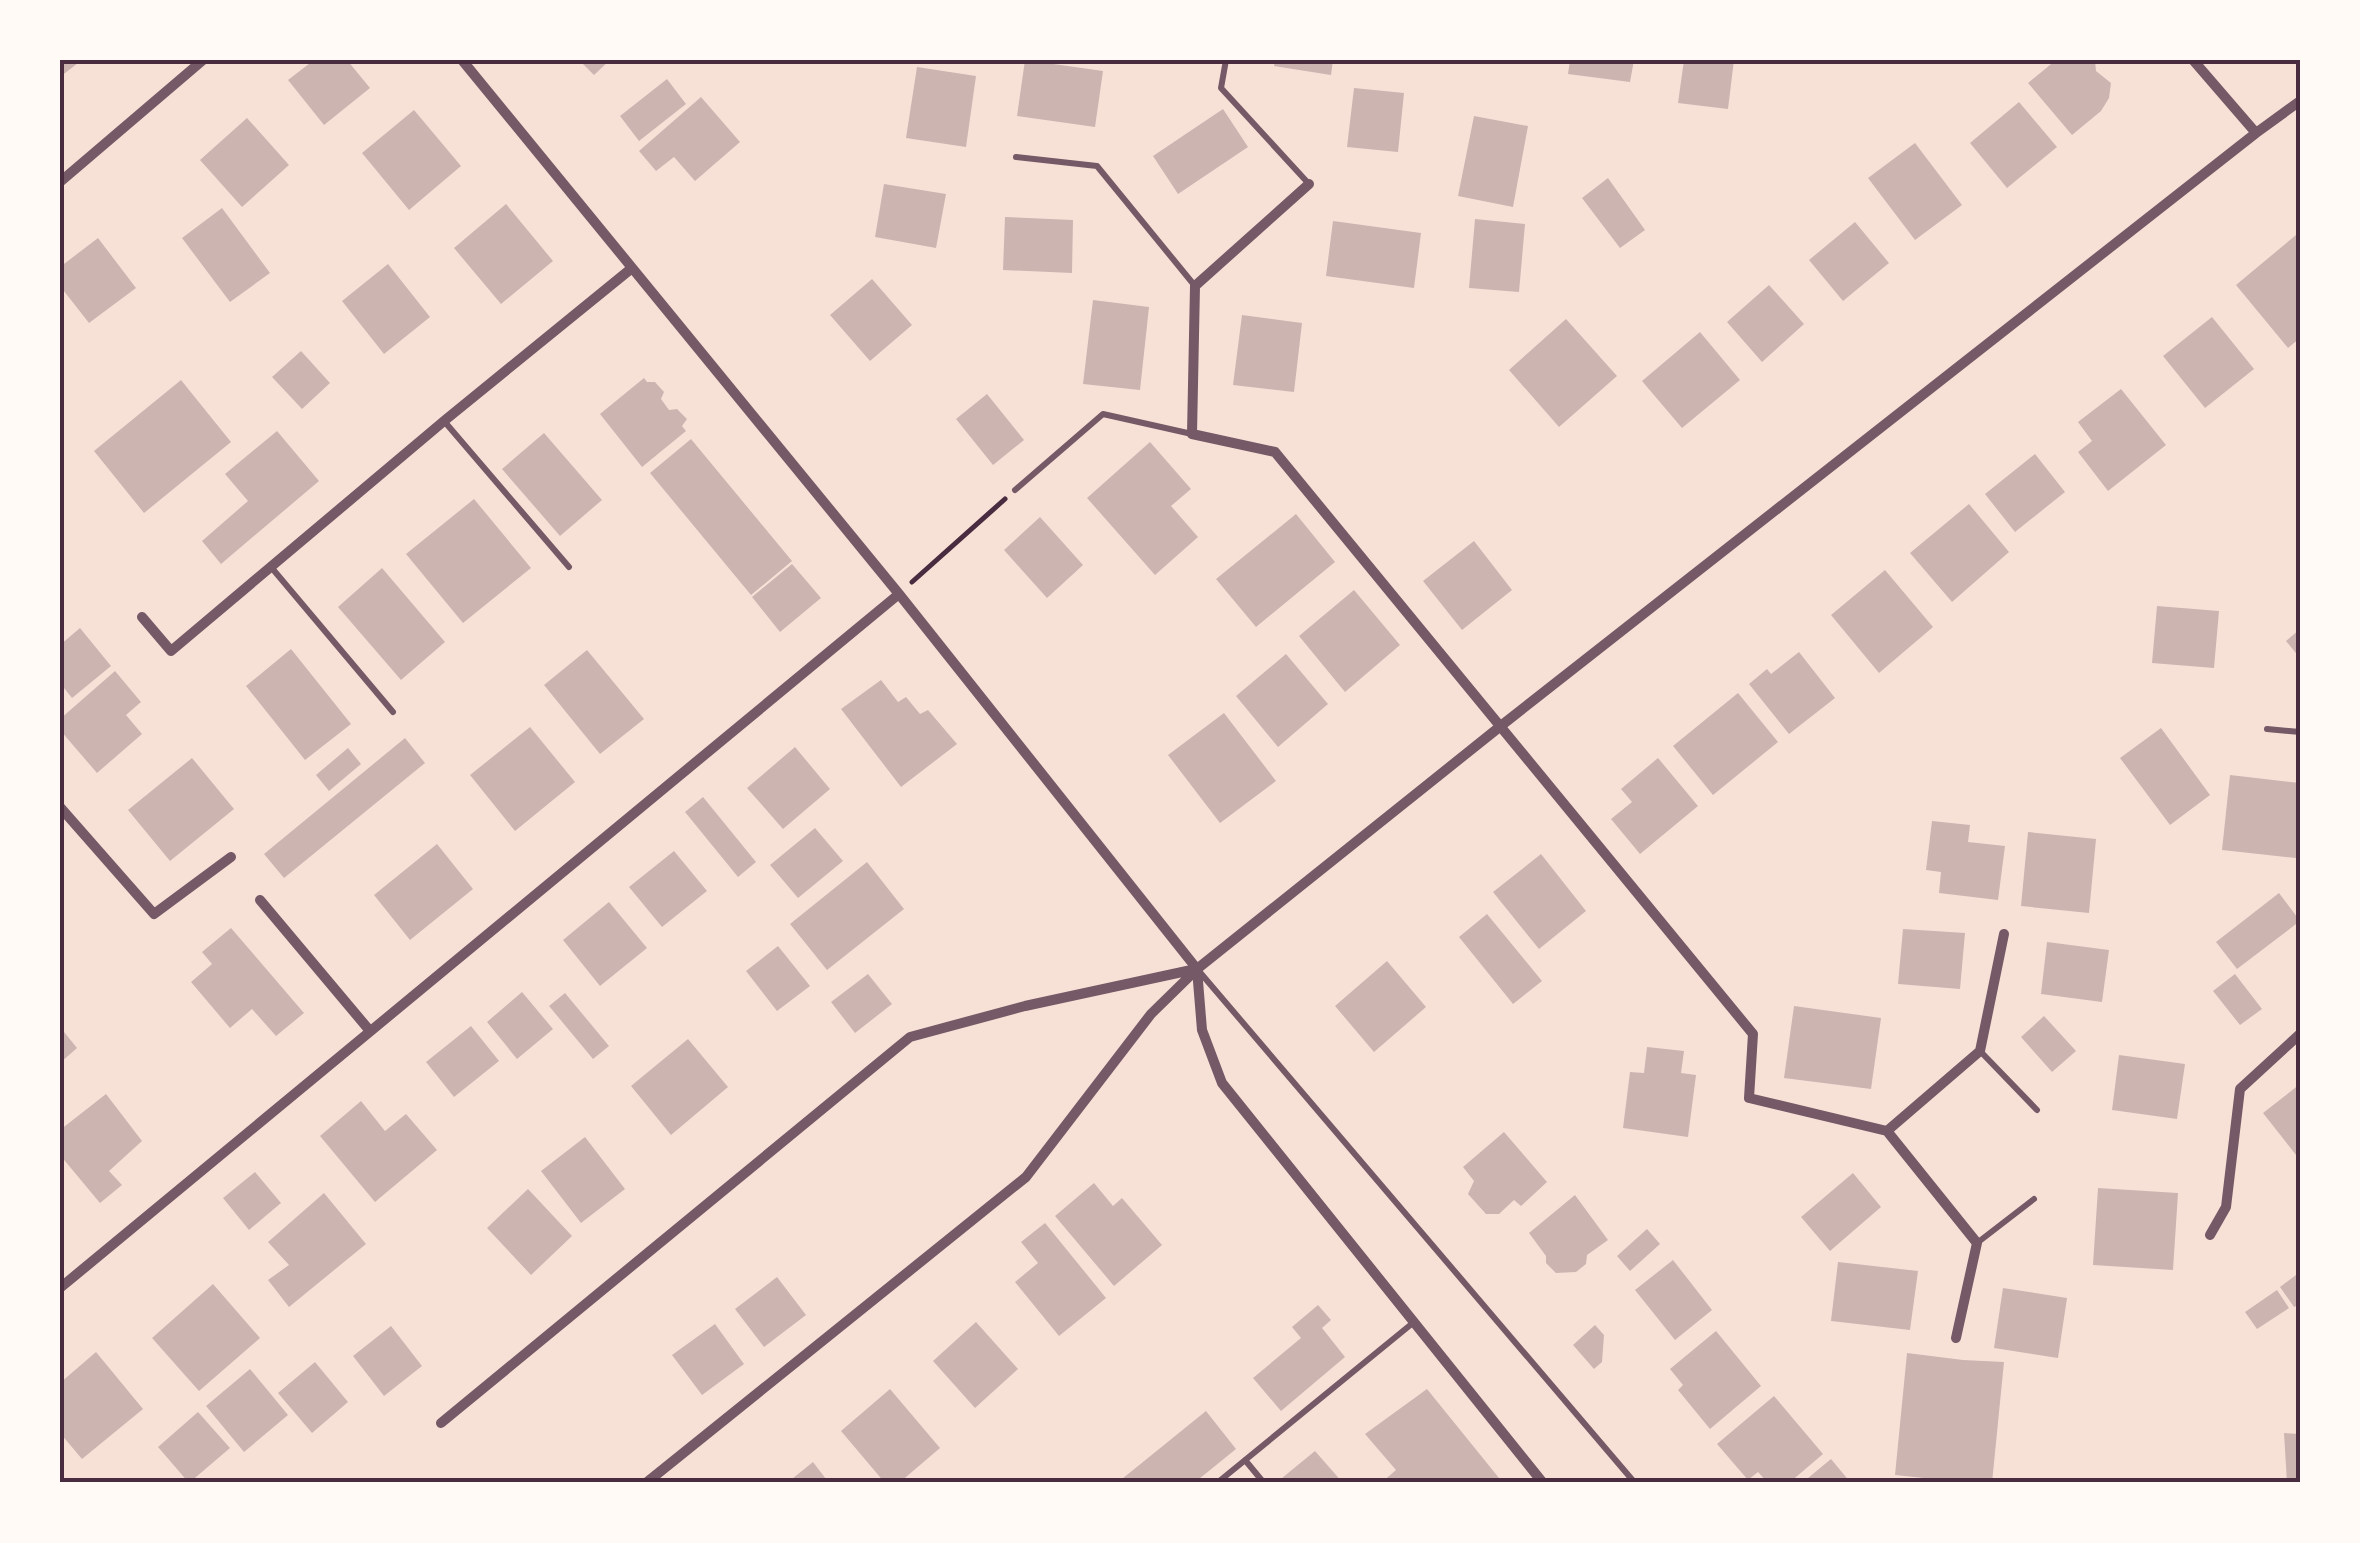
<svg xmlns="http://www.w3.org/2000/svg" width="2360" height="1543" viewBox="0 0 2360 1543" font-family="'Source Sans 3',sans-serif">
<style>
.building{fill:#ccb4b1}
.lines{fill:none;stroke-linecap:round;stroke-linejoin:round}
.path{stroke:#4a2c40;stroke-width:5}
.service{stroke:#755966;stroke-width:6}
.minor{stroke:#755966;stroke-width:10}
.neatline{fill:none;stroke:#4a2c40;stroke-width:4}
</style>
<rect width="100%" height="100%" fill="#f7e1d7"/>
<!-- building -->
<path class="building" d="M60,60H75L78,63L60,77Z
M314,60H347L370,88L324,125L288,80Z
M579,60H610L594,75Z
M1025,60L1103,71L1095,127L1017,116Z
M1275,60H1333L1331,75L1274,66Z
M1570,60H1634L1630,82L1568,74Z
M1684,60H1734L1728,109L1678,103Z
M2056,60H2095L2096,71L2111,83L2109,98L2101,111L2072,135L2028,83Z
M917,67L976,76L966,147L906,138Z
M667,79L686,104L639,141L620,116Z
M1354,88L1404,93L1398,152L1347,147Z
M701,97L740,142L695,181L674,157L656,171L639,151Z
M2019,102L2057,147L2007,188L1970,143Z
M1223,109L1248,147L1178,194L1153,156Z
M414,110L461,166L409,210L362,153Z
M1474,116L1528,126L1513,207L1458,196Z
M247,118L289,165L242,207L200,160Z
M1915,143L1962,205L1915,240L1868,178Z
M1608,178L1645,230L1620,248L1582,198Z
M884,184L946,194L936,248L875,237Z
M506,204L553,261L501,304L454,248Z
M222,208L270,273L230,302L182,238Z
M1005,217L1073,220L1072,273L1003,270Z
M1475,219L1525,224L1519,292L1469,288Z
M1333,221L1421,233L1414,288L1326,276Z
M1855,222L1889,263L1843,301L1809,260Z
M2296,235L2300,239V338L2288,348L2236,285Z
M98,238L136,288L89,323L60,286V267Z
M388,264L430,317L384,354L342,301Z
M872,279L912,325L870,361L830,315Z
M1769,285L1804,324L1762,362L1727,322Z
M1093,300L1149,307L1140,390L1083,384Z
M1242,315L1302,323L1294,392L1233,385Z
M2212,317L2254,369L2205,408L2163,356Z
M1566,319L1617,376L1559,427L1509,370Z
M1700,332L1740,380L1682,428L1642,381Z
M301,351L330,383L302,409L272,377Z
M644,378L647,382H655L664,392L661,399L669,410L677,409L687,419L682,426L686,431L642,467L600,414Z
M181,380L231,442L144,513L94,451Z
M2121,389L2166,445L2108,491L2078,452L2092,441L2078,422Z
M987,394L1024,440L993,465L956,419Z
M277,431L319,481L221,564L202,541L248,501L225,474Z
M544,433L602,500L560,536L502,469Z
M691,439L792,561L751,595L650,473Z
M1150,442L1191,489L1171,506L1198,537L1155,575L1087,498Z
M2035,454L2065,492L2015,532L1985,494Z
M474,499L531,568L463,623L406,554Z
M1969,504L2009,552L1952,602L1910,553Z
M1296,514L1335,562L1256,627L1216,579Z
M1040,517L1083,565L1047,598L1004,550Z
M1474,541L1512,590L1462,630L1423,581Z
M792,564L821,598L780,632L752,597Z
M382,568L445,642L401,680L338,607Z
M1885,570L1933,627L1879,673L1831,615Z
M1354,590L1400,645L1345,692L1299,636Z
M2157,606L2219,611L2214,668L2152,663Z
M80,628L111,666L72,698L60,683V645Z
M2300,629V658L2286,641Z
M291,649L351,724L305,760L246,686Z
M587,650L644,719L600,754L544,685Z
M1799,652L1835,698L1789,734L1749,684L1767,669L1771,674Z
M1286,654L1328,704L1278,747L1236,696Z
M115,671L141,702L126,715L142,734L97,773L60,730V719Z
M881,680L898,702L906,697L920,714L928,710L957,744L901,787L841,709Z
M1738,693L1778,742L1713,795L1673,746Z
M1224,713L1276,781L1220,823L1168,755Z
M530,727L575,782L515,831L470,775Z
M2161,728L2210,795L2170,825L2120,758Z
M405,738L425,763L284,878L264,854Z
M795,747L830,789L783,829L747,788Z
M348,748L361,764L329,791L316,775Z
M192,758L234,809L170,861L128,810Z
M1658,758L1698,806L1640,854L1611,819L1632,802L1621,789Z
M2230,775L2300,783V824L2296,858L2222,850Z
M703,797L756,862L738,877L685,812Z
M1932,821L1970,825L1968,842L2005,846L1998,900L1939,893L1941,872L1926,870Z
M815,828L843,861L798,898L770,865Z
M2028,832L2096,839L2089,913L2021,906Z
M437,844L473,889L410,940L374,895Z
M674,851L707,891L662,927L629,887Z
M1541,854L1586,911L1539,949L1493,892Z
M867,862L904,909L827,970L790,924Z
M2279,893L2300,921L2237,969L2216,942Z
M609,902L647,948L600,986L563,940Z
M1487,914L1542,981L1513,1004L1459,937Z
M231,928L304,1013L276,1036L252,1009L230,1028L191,982L212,964L202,952Z
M1903,929L1965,933L1960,989L1898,984Z
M2047,942L2109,950L2102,1002L2041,994Z
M778,946L810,986L777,1011L746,971Z
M1387,961L1426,1007L1374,1052L1335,1006Z
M868,974L892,1004L855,1033L831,1002Z
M2235,974L2262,1009L2240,1025L2213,991Z
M522,992L553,1029L517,1059L487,1022Z
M565,993L609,1046L593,1059L549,1006Z
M1794,1006L1881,1018L1871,1089L1784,1078Z
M2044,1016L2076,1051L2052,1072L2021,1037Z
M471,1026L499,1061L454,1097L426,1062Z
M60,1027L77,1048L60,1063Z
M688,1039L728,1087L671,1135L631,1086Z
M1647,1047L1684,1051L1681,1073L1696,1075L1688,1137L1623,1128L1630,1072L1644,1073Z
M2119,1055L2185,1064L2177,1119L2112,1110Z
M2300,1084V1152L2296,1155L2263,1113Z
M106,1094L142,1141L109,1171L122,1185L100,1203L60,1155V1130Z
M361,1101L385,1131L406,1114L437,1150L375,1202L320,1136Z
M1504,1132L1547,1182L1521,1206L1514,1200L1499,1214H1486L1468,1194L1474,1181L1463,1167Z
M585,1137L625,1189L581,1223L541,1171Z
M255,1172L281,1203L249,1230L223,1198Z
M1853,1173L1881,1207L1830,1251L1801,1217Z
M1094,1183L1113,1206L1122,1198L1162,1245L1114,1286L1055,1216Z
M2098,1188L2178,1193L2173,1270L2093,1265Z
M528,1189L572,1236L531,1275L487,1228Z
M324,1193L366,1244L289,1307L268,1280L289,1265L268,1242Z
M1575,1195L1608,1240L1587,1255L1586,1264L1576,1272L1556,1273L1546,1263V1256L1529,1233Z
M1045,1223L1106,1298L1059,1336L1015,1282L1038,1263L1021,1242Z
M1647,1229L1660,1244L1630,1271L1617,1256Z
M1673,1260L1712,1310L1675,1340L1635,1290Z
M1838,1262L1918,1271L1910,1330L1831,1321Z
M2300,1272V1304L2294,1307L2280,1287Z
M777,1277L806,1315L764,1347L735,1309Z
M213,1284L260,1338L199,1391L152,1338Z
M2003,1288L2067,1298L2058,1358L1994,1348Z
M2277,1290L2289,1308L2257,1329L2245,1312Z
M1318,1305L1331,1320L1322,1328L1345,1357L1281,1411L1253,1378L1301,1338L1292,1327Z
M976,1322L1018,1369L975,1408L933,1361Z
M715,1324L744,1364L702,1395L672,1355Z
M1595,1325L1604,1335L1602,1362L1594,1369L1573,1345Z
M391,1326L422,1366L384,1396L353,1356Z
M1716,1331L1761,1386L1710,1429L1678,1390L1683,1385L1670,1369Z
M96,1352L143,1409L82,1459L60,1433V1383Z
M1907,1353L1963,1360L2004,1362L1992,1483H1923L1924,1478L1895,1475Z
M315,1362L348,1402L312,1433L278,1393Z
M250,1369L288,1415L244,1452L206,1406Z
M890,1389L940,1448L899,1483H885L841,1431Z
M1427,1389L1499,1478L1493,1483H1381L1396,1470L1365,1434Z
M1774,1396L1823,1454L1789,1483H1768L1758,1472L1748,1480L1717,1444Z
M1206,1411L1236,1449L1194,1483H1117Z
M198,1412L230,1448L189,1483L158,1447Z
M2284,1433L2300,1434V1483H2287Z
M1315,1451L1343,1483H1287L1282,1478Z
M1831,1459L1851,1483H1802Z
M813,1462L829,1483H787Z"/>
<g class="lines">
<!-- path -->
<path class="path" d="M912,582L1005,499"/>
<!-- service -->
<path class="service" d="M1226,60L1221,88L1309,184
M1016,157L1097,166L1195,286
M444,421L569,567
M1015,490L1103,414L1192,434
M271,567L393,712
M2267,729L2300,732
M1198,970L1635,1483
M1980,1051L2037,1110
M1977,1243L2034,1199
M2299,1341H2300
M1245,1460L1264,1483
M1217,1483L1414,1322"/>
<!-- minor -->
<path class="minor" d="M462,60L899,594L1197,969L1202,1030L1222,1083L1543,1483
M2193,60L2256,133
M60,182L203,60
M1309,184L1195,286L1192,434L1275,452L1753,1034L1749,1098L1887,1131
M142,617L171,651L444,421L632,268
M60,807L154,914L231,857
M260,900L370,1031
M1887,1131L1980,1051L2004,934
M1887,1131L1977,1243L1956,1338
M2210,1235L2226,1207L2240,1089L2300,1034
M60,1288L899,594
M441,1423L910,1037L1025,1006L1196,969
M646,1483L1026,1177L1151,1014L1197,969L1502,725L2256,133L2300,101"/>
</g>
<!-- border -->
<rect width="2360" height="1543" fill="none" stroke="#fffaf5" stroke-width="125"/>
<rect x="62" y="62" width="2236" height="1418" class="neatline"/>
</svg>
